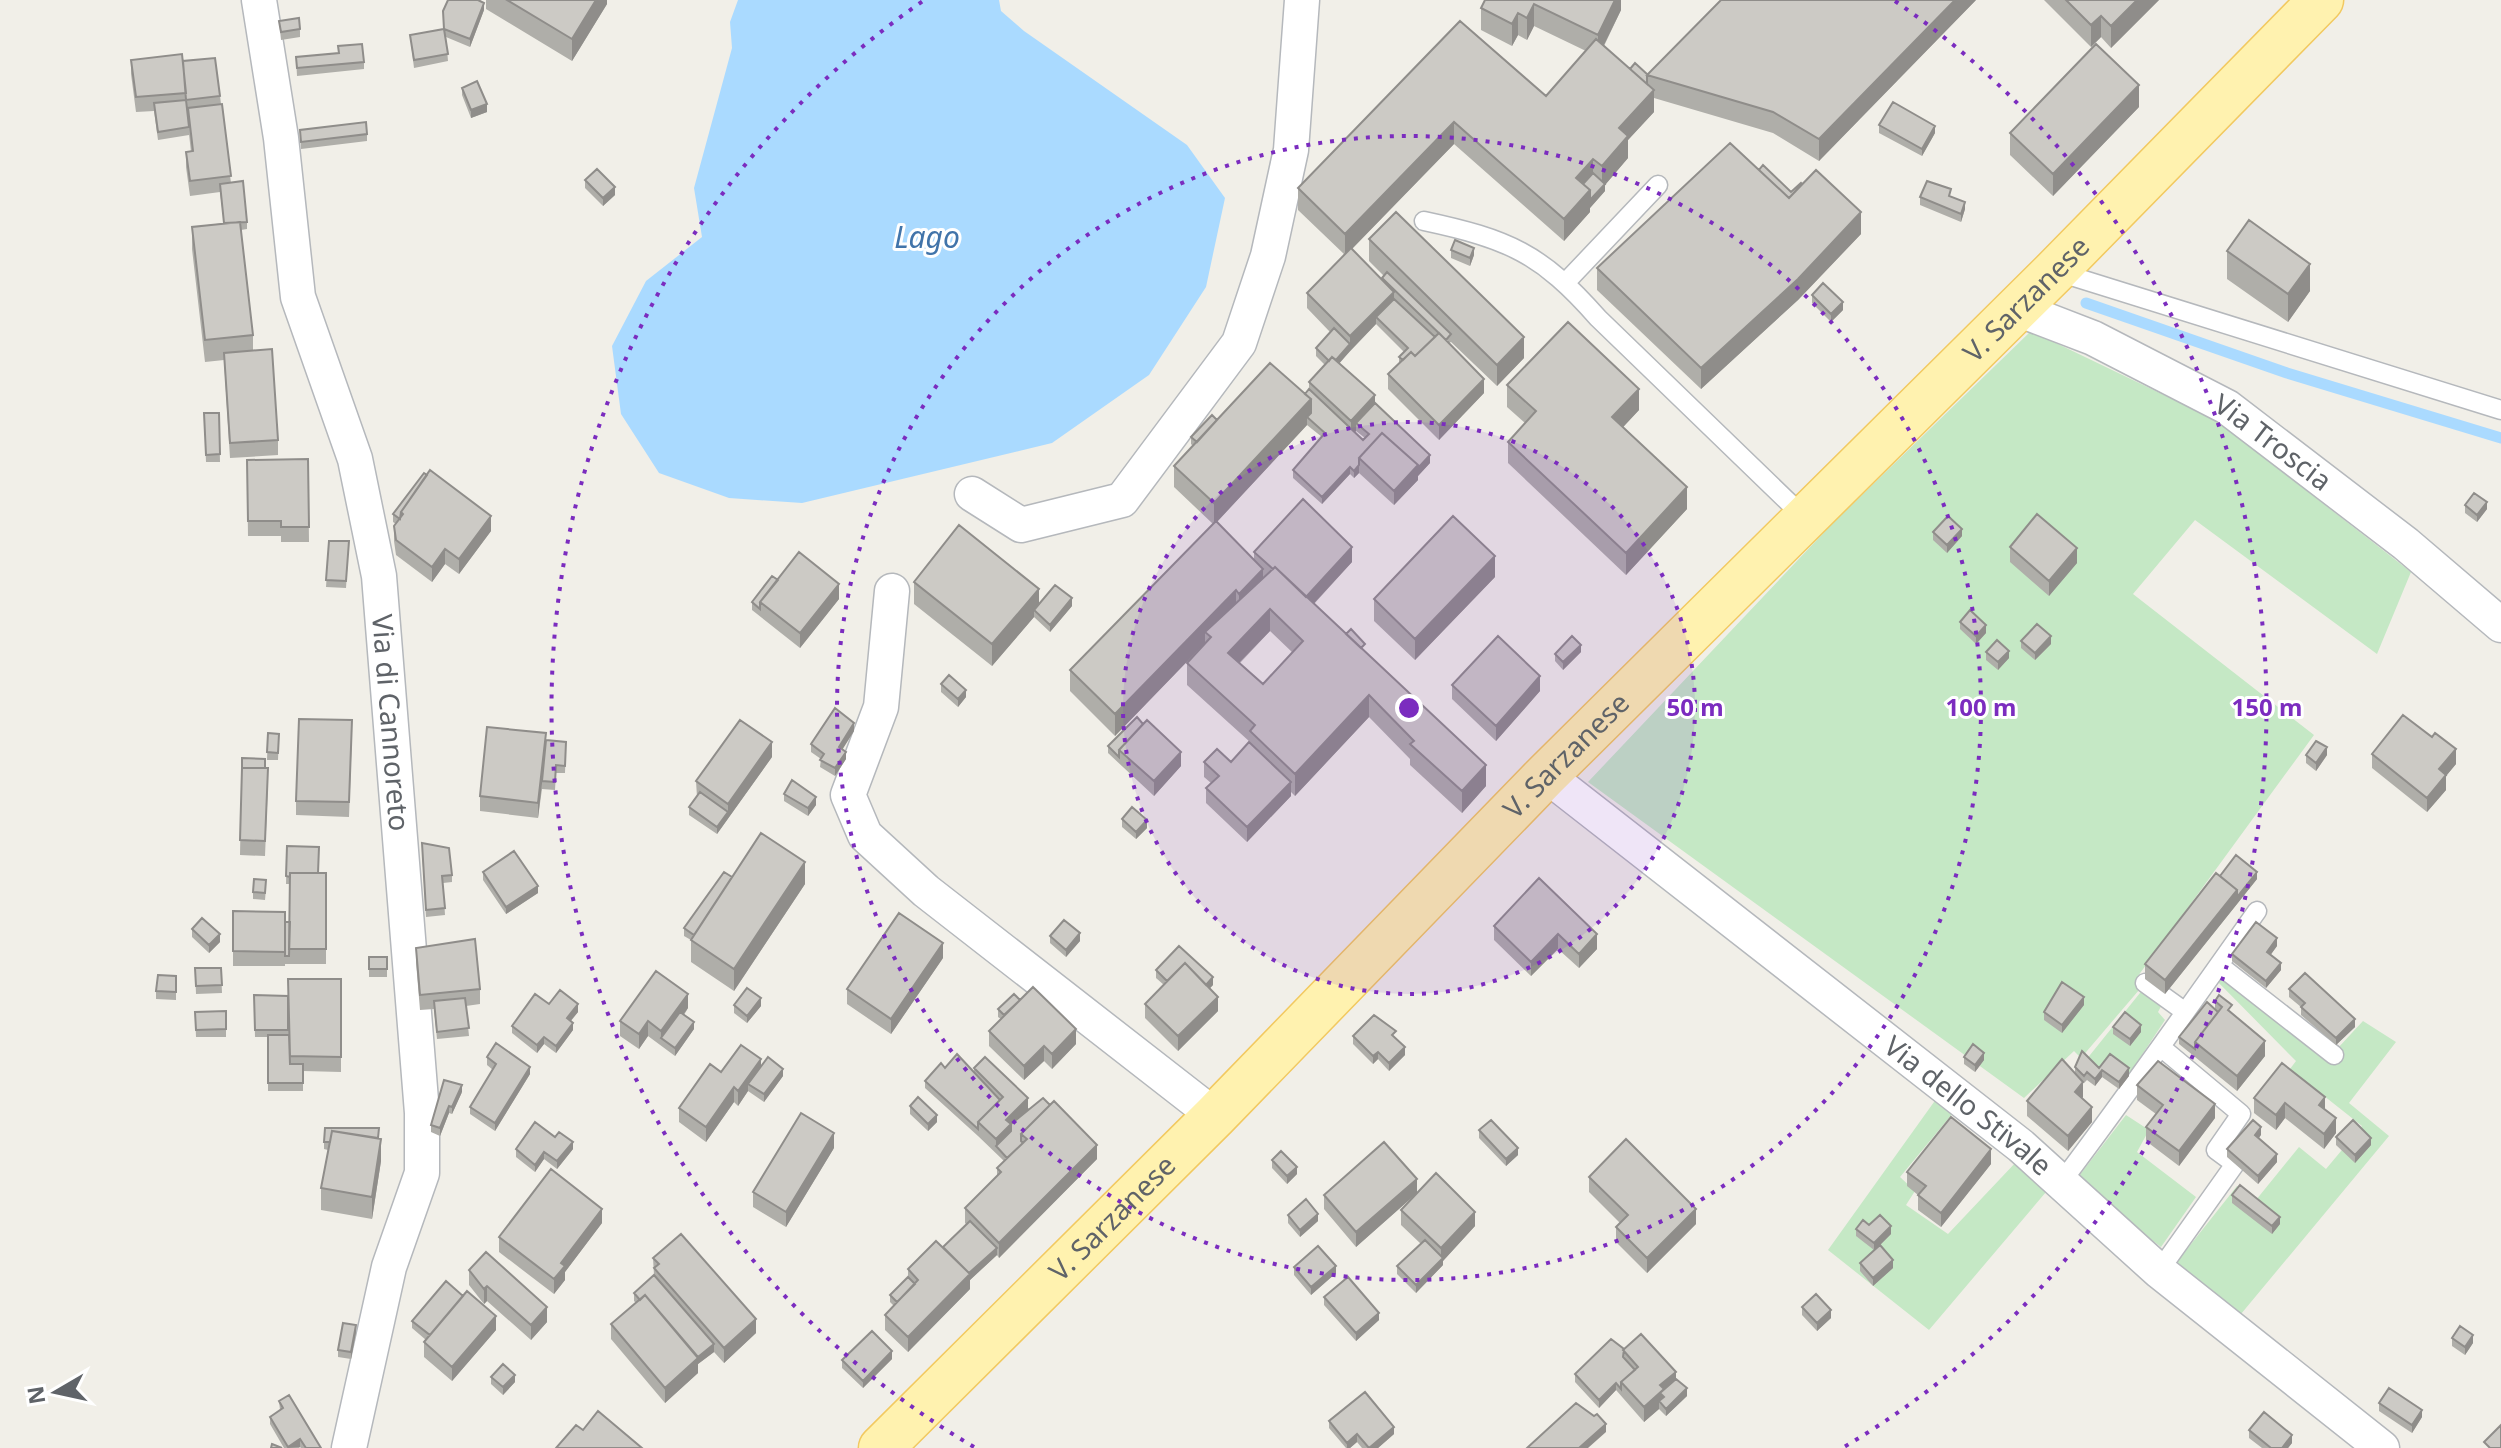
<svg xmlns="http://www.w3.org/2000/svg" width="2501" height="1448" viewBox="0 0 2501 1448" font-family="'Noto Sans',sans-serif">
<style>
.green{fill:#c5e8c5}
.water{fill:#aadaff}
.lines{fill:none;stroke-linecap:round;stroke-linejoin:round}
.stream{stroke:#aadaff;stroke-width:11}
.lane-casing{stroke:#b5b8bc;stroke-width:21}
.street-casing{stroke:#b5b8bc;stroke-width:37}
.primary-casing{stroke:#f2c960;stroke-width:47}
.lane{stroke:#fff;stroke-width:18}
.street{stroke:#fff;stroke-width:34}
.primary{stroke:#fff2af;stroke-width:44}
.wall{fill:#afaea9;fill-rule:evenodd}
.shaded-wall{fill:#8f8d8a}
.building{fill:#cccac5;stroke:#8f8d8a;stroke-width:2;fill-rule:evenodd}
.ring{fill:none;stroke:#7b2cbf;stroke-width:4;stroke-dasharray:4 8}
.labels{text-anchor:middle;stroke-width:6;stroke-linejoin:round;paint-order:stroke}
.street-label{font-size:28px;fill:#5f6368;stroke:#fff}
.water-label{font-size:30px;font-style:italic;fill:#4174aa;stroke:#fff}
.centre{fill:#7b2cbf;stroke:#fff;stroke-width:4}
.ring-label{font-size:24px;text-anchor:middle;font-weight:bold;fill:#7b2cbf;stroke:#fff;stroke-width:6;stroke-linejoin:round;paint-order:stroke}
</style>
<rect width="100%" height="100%" fill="#f1efe8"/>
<!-- green -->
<path class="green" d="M2031,331L2216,420L2411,572L2377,654L2195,520L2133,594L2314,735L2138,976L2145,983L2081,1058L2074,1051L2024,1098L1588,782L1832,524Z
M2222,960L2337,1049L2363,1021L2396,1042L2349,1103L2389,1136L2241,1314L2176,1263L2237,1186L2256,1200L2299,1147L2326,1169L2362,1126L2290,1069L2296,1061L2210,974Z
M2148,983L2165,999L2158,1012L2165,1020L2130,1073L2110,1058L2099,1072L2086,1060Z
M1939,1095L1958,1107L1900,1177L1915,1191L1906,1205L1948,1234L2017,1161L2046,1192L1929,1330L1828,1250Z
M2126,1115L2149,1130L2137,1152L2196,1197L2161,1247L2075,1181Z"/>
<!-- water -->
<path class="water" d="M738,0H999L1001,11L1024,31L1187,145L1225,198L1206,287L1149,375L1052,443L802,503L729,498L659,473L621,414L612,346L646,281L702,237L694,188L732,48L730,22Z"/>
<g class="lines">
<!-- stream -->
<path class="stream" d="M2086,303L2287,373L2501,438"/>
<defs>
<path id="lane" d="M1424,221C1508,239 1541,253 1598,318L1806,519
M2055,271L2501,410
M1566,282L1658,185
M2219,965L2334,1055
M2145,983L2184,1011
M2060,1184C2128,1094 2192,1003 2257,911
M2159,1271L2235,1164L2216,1150L2241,1114L2162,1048"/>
<g id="street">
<path id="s1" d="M259,0L281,138L298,297L355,459L379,576L422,1113V1173L389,1267L349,1448"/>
<path id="s2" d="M2015,308L2093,338L2227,407L2406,544L2501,625"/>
<path d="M972,494L1021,525L1122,500L1239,343L1268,256L1291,150L1302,0"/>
<path d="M892,591L881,707L848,795L865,835L926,891L1215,1116"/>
<path id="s3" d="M1546,775L2021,1146L2159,1271L2382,1448"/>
</g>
<g id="primary">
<path id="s4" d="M881,1448L1215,1116L1546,775L2055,271L2321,0"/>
</g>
</defs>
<!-- lane casing -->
<use href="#lane" class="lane-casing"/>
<!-- street casing -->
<use href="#street" class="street-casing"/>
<!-- primary casing -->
<use href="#primary" class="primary-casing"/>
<!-- lane -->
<use href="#lane" class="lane"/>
<!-- street -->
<use href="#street" class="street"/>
<!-- primary -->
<use href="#primary" class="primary"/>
</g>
<!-- wall -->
<path class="wall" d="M486,0H607V4L572,61L486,9Z
M1621,0V10L1604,46L1630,69L1647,74L1976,0L1819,161L1773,133L1654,98V112L1628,140V158L1605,185V191L1590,208V212L1564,241L1454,144L1352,249L1382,279L1384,276L1369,261V239L1524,358L1497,386L1451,342L1449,343L1484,393L1439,440L1388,389V374L1399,364V357L1404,352L1376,324L1339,363L1430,463L1418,476V480L1394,505L1359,473L1354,478L1350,474L1322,504L1293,478V470L1322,437L1307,425L1217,522L1254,560V552L1352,562L1314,604L1365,651L1486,786L1462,813L1410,765V759L1369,717L1295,796L1291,792V796L1247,842L1206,803V788L1211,783L1204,777V762H1231L1250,742L1187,685V663L1205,643L1115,736L1070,691V670L1213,524L1174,487V466L1193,446L1191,444V437L1217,420L1305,394L1309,389V382L1325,365L1316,356V348L1330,332L1307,308V293L1345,255L1298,210V188L1460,21L1546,96L1586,51L1534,26L1527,40L1518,35L1512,46L1481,30V8ZM1356,431L1365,438L1363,440L1355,432ZM1270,631L1293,653L1263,684L1240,663Z
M2044,0H2159L2111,48L2101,37L2091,47Z
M484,10L470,47L446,37L448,61L414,68L410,35L444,29L443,11Z
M279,21L300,29V37L281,40Z
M338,46L364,62V69L297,76L296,57L338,53Z
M131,60L183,61L220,96L231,183L247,222V229L241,230L253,335V351L278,440V455L230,458L224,360L205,362L192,249V227L224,223L220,192L190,196L186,167V152H191L189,134V135L158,140L154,111L136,112L131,74Z
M462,88L487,112L471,118L462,95Z
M2139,107L2053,196L2010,155V133Z
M1879,125L1935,133L1922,156L1879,133Z
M300,130L367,134V141L301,149Z
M1759,170L1791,192L1861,234L1798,300L1701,389L1597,290V268Z
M585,180L615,195L603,206L585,188Z
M1951,196L1965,209L1961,222L1920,205V197Z
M1451,250L1474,255L1470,266L1451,258Z
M2227,251L2310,291L2288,322L2227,279Z
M1812,295L1843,310L1831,322L1812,303Z
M1507,385L1639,410L1623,427L1687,509L1626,575L1508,463V442L1525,423L1507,407Z
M204,413H219L220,462H206Z
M308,459L309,542H281V536H248L247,460Z
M424,473L491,531L459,574L445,564L432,582L396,555L394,541V526L396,524L393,522V514Z
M2465,505L2487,509L2477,522L2465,513Z
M1933,532L1962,536L1947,553L1933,540Z
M329,541H349L346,588L326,587Z
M2010,547L2077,563L2049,596L2010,562Z
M1495,577L1415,660L1374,621V599Z
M914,582L1039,604L1072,606L1050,632L1034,617L992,666L914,604Z
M839,599L800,648L752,610V602Z
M1960,622L1986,633L1976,644L1960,629Z
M2021,641L2051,644L2035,660L2021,648Z
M1581,652L1563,670L1555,661V654Z
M1986,652L2009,658L1998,670L1986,660Z
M941,684L966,697L958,707L941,692Z
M1452,685L1540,691L1496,741L1452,699Z
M854,731L842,749L846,759L835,776L820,767L821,759L811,752V744Z
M268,733L279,734L278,760H267Z
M352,735L349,817L296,815V801Z
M546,740L566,742L565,773H556L555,790L542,789L538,818L480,811V796Z
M1108,746L1181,766L1154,796L1108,753Z
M2372,754L2456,764L2446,776V790L2427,812L2372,768Z
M2306,755H2327L2316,771L2306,763Z
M772,757L717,834L689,815V807L697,797L696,781Z
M242,758L265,768L268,783L265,856L240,855Z
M784,794L816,805L808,816L784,801Z
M1122,819L1147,828L1136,839L1122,827Z
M287,846L318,873H326V964H285V922H290V884H286Z
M422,851L452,875V882L443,883L445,915L426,917Z
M483,872L538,893L506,914L483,880Z
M2220,876L2257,879L2165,994L2145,979V964Z
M732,877L805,884L734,991L691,962V940L684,936V928Z
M266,888L265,900L253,899V892Z
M233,911L285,912V966H233Z
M1494,926L1597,934V949L1579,968L1558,949L1531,976L1494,940Z
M192,929L220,942L209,953L192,937Z
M1050,936L1080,941L1066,957L1050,943Z
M2277,946L2270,955L2281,970L2266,988L2232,961V954Z
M416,948L480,989V1004L466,1006L469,1036L437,1039L434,1009L420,1010L416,962Z
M369,957H387V977H369Z
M943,958L891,1034L847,1004V989Z
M195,968H221L222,993L196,994Z
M1156,970L1213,985L1210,988L1218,1011L1178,1051L1145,1018V1004L1164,985L1156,978Z
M176,976V1000L156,999V991Z
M341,979V1072L303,1071V1091H268V1037H255L254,995L288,996Z
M2289,989L2355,1027L2336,1045L2301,1015V1007L2289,997Z
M2215,1001L2232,1014L2265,1056L2237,1091L2179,1044V1037L2215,1009Z
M549,1004L578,1012L571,1021L573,1030L556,1053L544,1044L537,1053L512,1033V1026Z
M734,1005L761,1006L747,1023L734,1013Z
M2084,1005L2062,1033L2044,1020V1012Z
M688,1008L684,1015L694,1029L675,1056L648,1036L639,1049L620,1036V1021Z
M998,1009L1076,1044L1052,1069L1044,1061L1024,1080L989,1046V1031L1001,1019L998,1017Z
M195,1012L226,1029V1037H196Z
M2113,1027L2141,1032L2130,1046L2113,1034Z
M1353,1036L1396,1039L1405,1055L1389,1071L1378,1059L1373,1064L1353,1044Z
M487,1057L530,1074L495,1131L470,1114V1107L493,1070L487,1065Z
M1964,1057L1984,1060L1975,1072L1964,1064Z
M761,1066L783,1076L764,1102L748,1091L738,1106L734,1102L706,1142L679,1122V1108L721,1072Z
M2075,1067L2099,1068L2129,1076L2119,1089L2102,1077L2095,1086L2087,1080L2084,1083L2083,1082V1097L2082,1098L2092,1122L2068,1151L2027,1116V1101L2075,1073Z
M945,1068L974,1072V1068L1097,1159L999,1258L997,1255L970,1280V1289L908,1352L885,1330V1315L894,1306L890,1302V1295L908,1277V1269L943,1247L967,1225L965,1223V1208L997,1176V1168L1004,1161L978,1136L925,1088V1081Z
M2137,1085L2215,1118L2179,1166L2146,1141V1127L2156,1114L2137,1100Z
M462,1092L452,1114L449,1113L440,1136L431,1132V1125Z
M2254,1098L2325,1110L2336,1133L2324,1149L2285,1118L2276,1130L2254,1113Z
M910,1106L937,1122L928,1131L910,1114Z
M1479,1130L1518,1155L1506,1166L1479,1138Z
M2261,1135L2259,1138L2277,1162L2258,1184L2227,1157V1149Z
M555,1137L573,1149L557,1169L544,1159L535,1172L516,1157V1149Z
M2336,1137L2371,1145L2355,1163L2336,1145Z
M379,1139L381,1161L372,1219L321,1210V1188L328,1150L324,1149V1142Z
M834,1148L786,1227L753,1207V1192Z
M1272,1160L1297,1174L1287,1184L1272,1168Z
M1991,1164L1941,1227L1918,1210V1195L1907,1186V1172Z
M1589,1177L1696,1224L1647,1273L1616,1242V1227L1620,1223L1589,1192Z
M1417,1193L1475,1226L1443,1261V1265L1416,1293L1397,1274V1266L1421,1244L1401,1225V1210L1417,1193L1356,1247L1324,1209V1195Z
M2232,1195L2280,1224L2272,1234L2232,1203Z
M1288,1215L1318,1221L1300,1237L1288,1223Z
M602,1223L565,1272V1280L554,1294L499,1252V1237Z
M1869,1225L1891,1234L1876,1249L1893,1268L1873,1286L1860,1271V1263L1874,1250L1856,1236V1229Z
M653,1258L756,1333L724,1363L714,1352L698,1364V1373L665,1403L611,1339V1324L636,1303L634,1301V1293L654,1275Z
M1294,1267L1336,1273L1311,1295L1294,1275Z
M469,1270L547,1322L531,1340L487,1301L484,1304L469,1285Z
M1324,1297L1379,1320L1356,1341L1324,1305Z
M1802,1307L1831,1318L1817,1331L1802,1315Z
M412,1321L496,1330L452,1381L424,1357V1342L426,1340L412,1328Z
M356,1332L351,1359L338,1357V1350Z
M2452,1338L2473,1343L2465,1355L2452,1346Z
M1624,1349L1676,1379L1687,1396L1666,1416L1659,1409L1644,1422L1616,1390L1599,1408L1575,1382V1374Z
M892,1359L863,1388L842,1368V1360Z
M491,1377L515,1382L503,1395L491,1384Z
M279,1401L321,1448H301L300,1447L299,1448H284L270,1424V1417L280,1410Z
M2379,1403L2422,1417L2412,1433L2379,1411Z
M1329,1421L1394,1434L1378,1448H1362L1357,1442L1350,1448H1346L1329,1428Z
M2249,1430L2292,1443L2288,1448H2262L2249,1438Z"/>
<!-- shaded-wall -->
<path class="shaded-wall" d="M596,0H607V4L572,61V39Z
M1615,0H1621V10L1598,57V35Z
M1955,0H1976L1819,161V139Z
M2137,0H2159L2111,48V26Z
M484,3V10L470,47V39Z
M1534,4V26L1527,40V18Z
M1518,13V35L1512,46V24Z
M2101,16V37L2091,47V25Z
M2139,85V107L2053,196V174Z
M1654,90V112L1628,140V158L1605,185V191L1590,208V212L1564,241V219L1590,190L1602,187V166L1619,128Z
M487,104V112L471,118V110Z
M1454,122V144L1345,256V234Z
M1935,126V133L1922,156V149Z
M1593,159V181L1576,192V178Z
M615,187V195L603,206V198Z
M1965,202V209L1961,222V214Z
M1861,212V234L1798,300L1701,389V368Z
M1474,248V255L1470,266V258Z
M2310,264V291L2288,322V294Z
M1394,292V306L1376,317V324L1350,351L1332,372V364L1350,344V336Z
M1843,302V310L1831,322V314Z
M1524,337V358L1497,386V365Z
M1484,379V393L1439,440V425Z
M1639,389V410L1612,439V417Z
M1375,395V410L1356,423V431L1351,436V421Z
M1311,399V420L1307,417V425L1214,525V503Z
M1430,455V463L1418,476V480L1394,505V491L1418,465Z
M1359,465V473L1354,478V471Z
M1350,467V474L1322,504V497Z
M1687,487V509L1626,575V553Z
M2487,502V509L2477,522V515Z
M491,516V531L459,574V559Z
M1962,529V536L1947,553V545Z
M1352,547V562L1305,613V598Z
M2077,548V563L2049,596V581Z
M445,549V564L432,582V567Z
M1495,556V577L1415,660V639Z
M1263,569V590L1239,616V594Z
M839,584V599L800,648V633Z
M1039,589V611L1034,610V617L992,666V644Z
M1236,590V612L1205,632V643L1115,736V714Z
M1072,598V606L1050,632V625Z
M1270,609V631L1228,674V653Z
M1986,625V633L1976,644V636Z
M2051,636V644L2035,660V653Z
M1581,645V652L1563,670V662Z
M2009,651V658L1998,670V662Z
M1540,676V691L1496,741V726Z
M966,690V697L958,707V699Z
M1369,695V717L1295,796V774Z
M854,723V731L839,755V747Z
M546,733V748L538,818V803Z
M772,742V757L717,834V827L728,812V804Z
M2327,747V755L2316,771V763Z
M2456,749V764L2446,776V790L2427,812V798L2439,769Z
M846,752V759L835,776V768Z
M1181,752V766L1154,796V781Z
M1486,765V786L1462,813V791Z
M1291,782V796L1247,842V827Z
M816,797V805L808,816V808Z
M1147,820V828L1136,839V832Z
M805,862V884L734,991V969Z
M2257,872V879L2165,994V980L2237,890Z
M538,886V893L506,914V907Z
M1080,933V941L1066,957V950Z
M220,934V942L209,953V945Z
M1558,934V949L1531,976V962Z
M1597,934V949L1579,968V954Z
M2277,938V946L2267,960V952Z
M943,943V958L891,1034V1019Z
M2281,963V970L2266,988V981Z
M1213,977V985L1202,996V989Z
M688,994V1008L664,1041L661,1038V1046V1031Z
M1218,997V1011L1178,1051V1036Z
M2084,997V1005L2062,1033V1025Z
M761,998V1006L747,1023V1016Z
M578,1004V1012L567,1025V1018Z
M2355,1019V1027L2336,1045V1038Z
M648,1021V1036L639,1049V1034Z
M694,1022V1029L675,1056V1048Z
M573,1023V1030L556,1053V1046Z
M2141,1025V1032L2130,1046V1039Z
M1076,1029V1044L1052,1069V1054Z
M544,1037V1044L537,1053V1045Z
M2265,1041V1056L2237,1091V1076Z
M1044,1046V1061L1024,1080V1066Z
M1405,1047V1055L1389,1071V1063Z
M1378,1052V1059L1373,1064V1056Z
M1984,1053V1060L1975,1072V1065Z
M761,1059V1074L748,1084V1091L738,1106V1091Z
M530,1067V1074L495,1131V1123Z
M2129,1068V1076L2119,1089V1082Z
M783,1069V1076L764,1102V1094Z
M2102,1070V1077L2095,1086V1079Z
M2083,1082V1097L2075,1107V1092Z
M462,1085V1092L452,1114V1107Z
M734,1087V1102L706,1142V1127Z
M2325,1097V1112L2319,1105Z
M1028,1098V1113L996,1146V1154V1139L1006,1120Z
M2285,1103V1118L2276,1130V1115Z
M2215,1104V1118L2179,1166V1151Z
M449,1106V1113L440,1136V1128Z
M2092,1107V1122L2068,1151V1136Z
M937,1115V1122L928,1131V1124Z
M2336,1118V1133L2324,1149V1134Z
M2261,1127V1135L2255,1142V1135Z
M834,1133V1148L786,1227V1212Z
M2371,1138V1145L2355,1163V1155Z
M381,1139V1161L372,1219V1197Z
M573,1142V1149L557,1169V1161Z
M1097,1145V1159L999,1258V1243Z
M1518,1148V1155L1506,1166V1159Z
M1991,1149V1164L1941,1227V1213Z
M544,1152V1159L535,1172V1165Z
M2277,1154V1162L2258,1184V1176Z
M1297,1167V1174L1287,1184V1176Z
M1417,1179V1193L1356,1247V1232Z
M602,1209V1223L565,1272V1280L554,1294V1279L561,1263Z
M1696,1209V1224L1647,1273V1258Z
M1475,1212V1226L1443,1261V1265L1416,1293V1285L1441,1260V1248Z
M1318,1214V1221L1300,1237V1230Z
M2280,1217V1224L2272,1234V1226Z
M1891,1226V1234L1874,1251V1243Z
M997,1248V1255L970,1280V1289L908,1352V1337L965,1277Z
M1893,1260V1268L1873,1286V1278Z
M1336,1266V1273L1311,1295V1287Z
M487,1286V1301L484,1304V1289Z
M547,1307V1322L531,1340V1325Z
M1831,1310V1318L1817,1331V1323Z
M1379,1313V1320L1356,1341V1333Z
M496,1316V1330L452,1381V1367Z
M756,1319V1333L724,1363V1348Z
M356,1325V1332L351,1359V1352Z
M2473,1335V1343L2465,1355V1347Z
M714,1344V1352L698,1364V1373L665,1403V1388L694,1360Z
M892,1351V1359L863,1388V1381Z
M1676,1372V1387L1659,1401V1409L1644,1422V1407L1660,1385Z
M515,1375V1382L503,1395V1387Z
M1616,1383V1390L1599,1408V1400Z
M1687,1388V1396L1666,1416V1409Z
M2422,1410V1417L2412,1433V1425Z
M1606,1424V1432L1588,1448H1579Z
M1394,1427V1434L1378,1448H1369Z
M1357,1434V1442L1350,1448H1347V1443Z
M2292,1435V1443L2288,1448H2282Z
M300,1439V1447L288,1448V1447Z"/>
<!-- building -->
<path class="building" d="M448,0H478L484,3L470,39L444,29L443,11Z
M507,0H596L572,39Z
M1485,0H1615L1598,35L1534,4L1527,18L1518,13L1512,24L1481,8Z
M1721,0H1955L1819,139L1773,112L1647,75Z
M2066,0H2137L2111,26L2101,16L2091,25Z
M299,18L300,29L281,32L279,21Z
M1460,21L1546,96L1596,39L1654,90L1619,128L1628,136L1602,166L1593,159L1576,178L1590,190L1564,219L1454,122L1345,234L1298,188Z
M444,29L448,54L414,60L410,35Z
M362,44L364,62L297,68L296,57L339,53L338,46Z
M2096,44L2139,85L2053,174L2010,133Z
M182,54L186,93L136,97L131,60Z
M215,58L220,96L186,100L183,61Z
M1635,63L1648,75H1647V84L1630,69Z
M477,81L487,104L471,110L462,88Z
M186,100L189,127L158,132L154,103Z
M1893,102L1935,126L1922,149L1879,125Z
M222,104L231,176L190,181L186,152L193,151L188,108Z
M366,122L367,134L301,142L300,130Z
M1730,143L1789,198L1816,170L1861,212L1798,279L1701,368L1597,268Z
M1763,165L1791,192L1801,183L1802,184L1789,198L1759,170Z
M597,169L615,187L603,198L585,180Z
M1593,173L1605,184L1590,200V190L1583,184Z
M243,181L247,222L224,223L220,184Z
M1927,181L1951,189L1949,196L1965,202L1961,214L1920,197Z
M1396,212L1524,337L1497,365L1369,239Z
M2249,220L2310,264L2288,294L2227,251Z
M240,222L253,335L205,340L192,227Z
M1455,240L1474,248L1470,258L1451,250Z
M1351,248L1394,292L1350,336L1307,293Z
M1387,272L1451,334L1446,340L1382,278Z
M1823,283L1843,302L1831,314L1812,295Z
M1394,299L1435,337L1415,356L1411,352L1403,360L1399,357L1408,348L1376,317Z
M1568,322L1639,389L1612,417L1687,487L1626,553L1508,442L1536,411L1507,385Z
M1334,328L1350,344L1336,360L1332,357L1329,361L1316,348Z
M1439,333L1484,379L1439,425L1388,374L1411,352L1415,356Z
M272,349L278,440L230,443L224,353Z
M1332,357L1375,395L1351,421L1309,382Z
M1270,363L1311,399L1214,503L1174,466Z
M1309,389L1363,440L1369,434L1356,423L1375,403L1430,455L1418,468V465L1382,433L1359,458V465L1354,471L1350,467L1322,497L1293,470L1325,433L1307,417L1311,413V399L1305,394Z
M204,413H219L220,454L206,455Z
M1212,415L1217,420L1197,442L1191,437Z
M1382,433L1418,465L1394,491L1359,458Z
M308,459L309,527H281V521H248L247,460Z
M430,470L491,516L459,559L445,549L432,567L396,540L394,526L403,514L401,512Z
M424,473L427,475L401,512L400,519L393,514Z
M2474,493L2487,502L2477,515L2465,505Z
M1303,499L1352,547L1306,597L1275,567L1273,569L1254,552Z
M2037,514L2077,548L2049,581L2010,547Z
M1453,516L1495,556L1415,639L1374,599Z
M1948,516L1962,529L1947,545L1933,532Z
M1216,521L1263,569L1239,594L1236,590L1115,714L1070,670Z
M959,525L1039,589L992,644L914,582Z
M329,541H349L346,581L326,580Z
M799,552L839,584L800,633L760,602Z
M1275,567L1486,765L1462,791L1410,744L1414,741L1369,695L1295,774L1250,731L1255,725L1187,663L1211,637L1205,632ZM1270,609L1303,641L1263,684L1228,653Z
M772,576L778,580L760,602V609L752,602Z
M1055,585L1072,598L1050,625L1034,610Z
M1970,610L1986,625L1976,636L1960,622Z
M2037,624L2051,636L2035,653L2021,641Z
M1351,629L1365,644L1361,648L1346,634Z
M1498,636L1540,676L1496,726L1452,685Z
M1572,636L1581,645L1563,662L1555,654Z
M1997,640L2009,651L1998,662L1986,652Z
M949,675L966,690L958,699L941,684Z
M835,708L854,723L839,747L846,752L835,768L820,760L824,754L811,744Z
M2403,715L2432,737L2435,733L2456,749L2439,769L2446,775L2427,798L2372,754Z
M1137,717L1143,724L1119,750V757L1108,746Z
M299,719L352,720L349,802L296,801Z
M740,720L772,742L728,804L696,781Z
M1147,720L1181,752L1154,781L1119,750Z
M487,727L546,733L538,803L480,796Z
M268,733L279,734L278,753L267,752Z
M546,740L566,742L565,766L556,765L555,782L542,781Z
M2316,741L2327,747L2316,763L2306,755Z
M1249,742L1291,782L1247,827L1206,788L1219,776L1204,762L1217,749L1231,762Z
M242,758L265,759V768H242Z
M242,768H268L265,841L240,840Z
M792,780L816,797L808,808L784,794Z
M700,792L728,812L717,827L689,807Z
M1132,807L1147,820L1136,832L1122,819Z
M761,833L805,862L734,969L691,940Z
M422,843L449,848L452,875L442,876L445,908L426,910Z
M287,846L319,847L318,873H290V877L286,876Z
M514,851L538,886L506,907L483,872Z
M2236,855L2257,872L2237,897V890L2220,876Z
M724,872L732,877L694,935L684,928Z
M290,873H326V949H289Z
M2216,873L2237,890L2165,980L2145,964Z
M1539,878L1597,934L1579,954L1558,934L1531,962L1494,926Z
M254,879L266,880L265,893L253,892Z
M233,911L285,912V952L233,951Z
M899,913L943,943L891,1019L847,989Z
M202,918L220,934L209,945L192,929Z
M1064,920L1080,933L1066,950L1050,936Z
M285,922H290L289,956H285Z
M2256,922L2277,938L2267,952L2281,963L2266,981L2232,954Z
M475,939L480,989L420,995L416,948Z
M1179,946L1213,977L1206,985L1185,963L1167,981L1156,970Z
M369,957H387V969H369Z
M1185,963L1218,997L1178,1036L1145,1004Z
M195,968H221L222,985L196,986Z
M656,971L688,994L661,1031L648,1021L639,1034L620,1021Z
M2305,973L2355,1019L2336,1038L2301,1007L2305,1003L2289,989Z
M158,975L176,976V992L156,991Z
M288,979H341V1057L290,1056Z
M2062,982L2084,997L2062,1025L2044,1012Z
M1033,987L1076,1029L1052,1054L1044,1046L1024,1066L989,1031Z
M747,988L761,998L747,1016L734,1005Z
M560,990L578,1004L567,1018L573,1023L556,1046L544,1037L537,1045L512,1026L535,994L549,1004Z
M1014,994L1020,1000L1004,1015L998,1009Z
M254,995L288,996V1030H255Z
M2219,995L2232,1005L2228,1010L2265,1041L2237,1076L2195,1042L2222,1007L2215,1001Z
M465,998L469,1028L437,1032L434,1001Z
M2207,1002L2218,1012L2195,1042V1049L2179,1037Z
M226,1011V1029L196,1030L195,1012Z
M680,1012L694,1022L675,1048L661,1038Z
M2125,1012L2141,1025L2130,1039L2113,1027Z
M1374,1015L1396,1031L1392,1035L1405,1047L1389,1063L1378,1052L1373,1056L1353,1036Z
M268,1035H289L290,1064H303V1083H268Z
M496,1043L530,1067L495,1123L470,1107L496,1064L487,1057Z
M1973,1044L1984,1053L1975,1065L1964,1057Z
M741,1045L761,1059L738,1091L734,1087L706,1127L679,1108L710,1064L721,1072Z
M2082,1051L2099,1068L2110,1054L2129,1068L2119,1082L2102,1070L2095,1079L2087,1072L2084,1076L2075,1067Z
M957,1054L1000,1100L978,1122V1129L925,1081L941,1063L945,1068Z
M768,1057L783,1069L764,1094L748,1084Z
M985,1057L1028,1098L1006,1120L1011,1124L996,1139L978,1122L1003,1097L974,1068Z
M2062,1059L2083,1082L2075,1092L2092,1107L2068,1136L2027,1101Z
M2158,1061L2215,1104L2179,1151L2146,1127L2163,1105L2137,1085Z
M2282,1063L2325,1097L2319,1105L2336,1118L2324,1134L2285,1103L2276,1115L2254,1098Z
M444,1080L462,1085L452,1107L449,1106L440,1128L431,1125Z
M918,1097L937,1115L928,1124L910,1106Z
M1043,1098L1050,1105L1021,1134V1141L1023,1143L1007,1158L996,1146L1011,1131V1124Z
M1054,1101L1097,1145L999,1243L965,1208L1001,1172L997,1168L1027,1139L1021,1134Z
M801,1113L834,1133L786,1212L753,1192Z
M1951,1117L1991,1149L1941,1213L1918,1195L1926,1186L1907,1172Z
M1491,1120L1518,1148L1506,1159L1479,1130Z
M2253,1120L2261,1127L2255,1135L2277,1154L2258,1176L2227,1149Z
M2353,1120L2371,1138L2355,1155L2336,1137Z
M535,1122L555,1137L559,1132L573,1142L557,1161L544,1152L535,1165L516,1149Z
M325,1128H379L378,1138L332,1131L330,1142H324Z
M332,1131L381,1139L372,1197L321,1188Z
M1626,1139L1696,1209L1647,1258L1616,1227L1628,1215L1589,1177Z
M1384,1142L1417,1179L1356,1232L1324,1195Z
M1281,1151L1297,1167L1287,1176L1272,1160Z
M551,1169L602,1209L561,1263L565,1266L554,1279L499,1237Z
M1436,1173L1475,1212L1441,1248L1401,1210Z
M2240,1185L2280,1217L2272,1226L2232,1195Z
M1306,1199L1318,1214L1300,1230L1288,1215Z
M1880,1215L1891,1226L1874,1243L1856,1229L1863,1220L1869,1225Z
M970,1221L997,1248L969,1273L943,1247Z
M681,1234L756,1319L724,1348L654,1268L659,1264L653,1258Z
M1425,1240L1443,1258L1416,1285L1397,1266Z
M936,1241L970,1274L908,1337L885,1315L918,1280L908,1269Z
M1880,1245L1893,1260L1873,1278L1860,1263Z
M1318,1246L1336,1266L1311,1287L1294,1267Z
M486,1252L547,1307L531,1325L487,1286L484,1289L469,1270Z
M654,1275L714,1344L698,1357L645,1295L640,1300L634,1293Z
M908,1277L915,1284L897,1302L890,1295Z
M1348,1277L1379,1313L1356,1333L1324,1297Z
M446,1281L463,1296L430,1335L412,1321Z
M467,1291L496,1316L452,1367L424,1342Z
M1816,1294L1831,1310L1817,1323L1802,1307Z
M645,1295L698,1358L665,1388L611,1324Z
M343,1323L356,1325L351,1352L338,1350Z
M2460,1326L2473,1335L2465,1347L2452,1338Z
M872,1331L892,1351L863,1381L842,1360Z
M1641,1334L1676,1372L1660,1385L1664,1389L1644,1407L1621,1382L1638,1367L1623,1350Z
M1611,1339L1624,1349L1623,1357L1635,1370L1621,1382V1389L1616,1383L1599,1400L1575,1374Z
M503,1364L515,1375L503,1387L491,1377Z
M1676,1379L1687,1388L1666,1409L1659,1401L1664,1397L1660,1393Z
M2389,1388L2422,1410L2412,1425L2379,1403Z
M1365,1392L1394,1427L1369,1448L1357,1434L1347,1443L1329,1421Z
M289,1395L321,1448H306L300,1439L288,1447L270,1417L283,1408L279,1401Z
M1576,1403L1594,1416L1597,1414L1606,1424L1579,1448H1527Z
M598,1411L642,1448H556L576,1425L583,1430Z
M2264,1412L2292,1435L2282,1448H2271L2249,1430Z
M2501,1425V1448H2490L2484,1442Z
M272,1444L282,1448H271Z"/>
<!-- distance rings -->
<circle cx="1409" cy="708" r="286" fill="#7b2cbf" fill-opacity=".12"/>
<g class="ring">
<circle cx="1409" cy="708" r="286"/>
<circle cx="1409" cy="708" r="572"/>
<path d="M974 1447A858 858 0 0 1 923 1M1895 1A858 858 0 0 1 1844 1447"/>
</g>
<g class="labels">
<!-- street labels -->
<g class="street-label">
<text dy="10" stroke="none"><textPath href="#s4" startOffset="1622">V. Sarzanese</textPath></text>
<text dy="10" stroke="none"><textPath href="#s2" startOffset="292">Via Troscia</textPath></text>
<text dy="10" stroke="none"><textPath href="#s1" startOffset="738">Via di Cannoreto</textPath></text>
<text dy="10" stroke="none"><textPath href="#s4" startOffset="974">V. Sarzanese</textPath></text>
<text dy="10" stroke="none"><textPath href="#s3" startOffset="536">Via dello Stivale</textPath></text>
<text dy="10" stroke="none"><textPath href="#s4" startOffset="326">V. Sarzanese</textPath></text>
</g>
<!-- water labels -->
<g class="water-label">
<text x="927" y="248">Lago</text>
</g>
</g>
<circle cx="1409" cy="708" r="12" class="centre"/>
<g class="ring-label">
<text x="1695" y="716">50 m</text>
<text x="1981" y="716">100 m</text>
<text x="2267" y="716">150 m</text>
</g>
<!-- north arrow -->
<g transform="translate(56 1392) rotate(261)" stroke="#ffffff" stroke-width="6" paint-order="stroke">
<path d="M0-6L14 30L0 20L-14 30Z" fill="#5f6368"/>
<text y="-12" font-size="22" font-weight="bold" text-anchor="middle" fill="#5f6368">N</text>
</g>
</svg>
